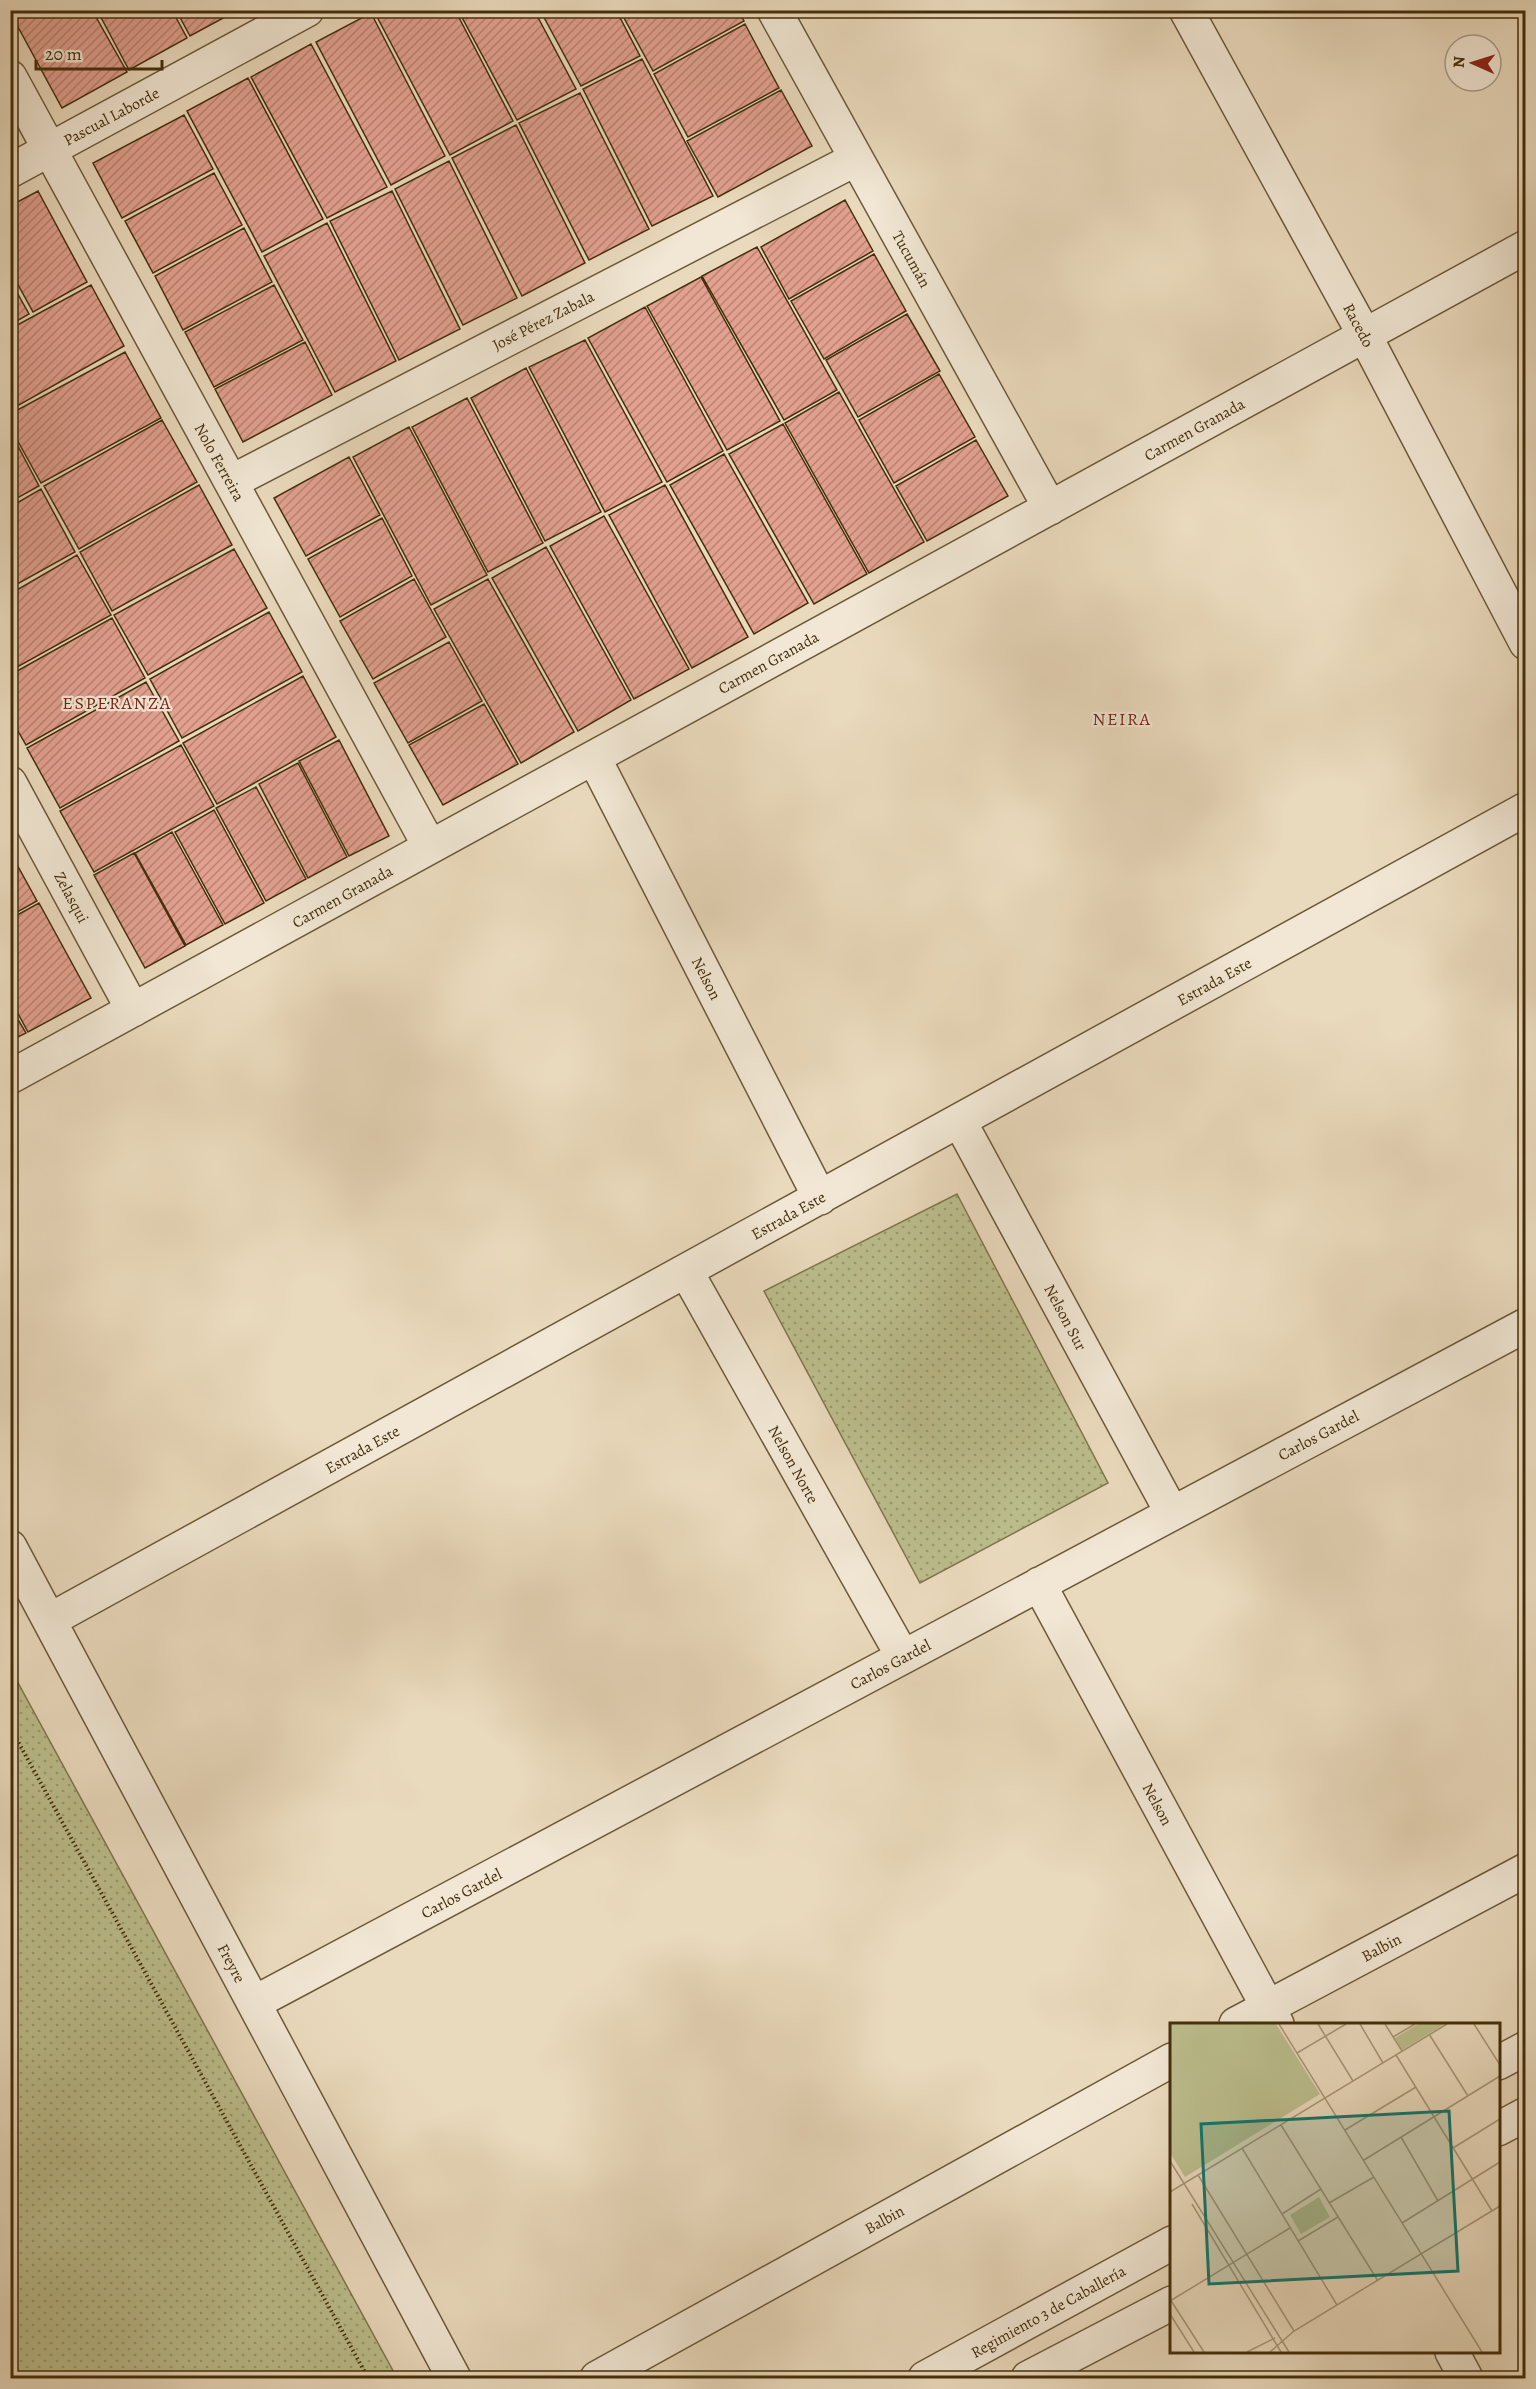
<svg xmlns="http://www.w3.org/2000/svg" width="1536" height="2389" viewBox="0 0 1536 2389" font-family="Alegreya,serif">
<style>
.park{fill:url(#park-dots);stroke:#80764c;stroke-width:1.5}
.building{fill:url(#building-hatch);stroke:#442e0b;stroke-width:1.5}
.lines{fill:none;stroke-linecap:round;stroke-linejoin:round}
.minor-casing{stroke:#6e5938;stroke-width:36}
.tertiary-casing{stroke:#6e5938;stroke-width:36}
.path{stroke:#442e0b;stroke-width:4;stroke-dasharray:1.5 3;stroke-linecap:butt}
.minor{stroke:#f1e7d4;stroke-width:33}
.tertiary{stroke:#f1e7d4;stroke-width:33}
.labels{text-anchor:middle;stroke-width:4.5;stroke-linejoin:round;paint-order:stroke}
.street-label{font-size:16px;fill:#442e0b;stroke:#f1e7d4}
.neighbourhood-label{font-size:18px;letter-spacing:1.5px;fill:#7a1f14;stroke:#f1e7d4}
.inset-road{fill:none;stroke:#a89576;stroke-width:1.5}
.view{fill:#0f766e;fill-opacity:0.15;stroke:#0f766e;stroke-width:3}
.inset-edge{fill:none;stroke:#442e0b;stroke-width:3}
</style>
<defs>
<pattern id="park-dots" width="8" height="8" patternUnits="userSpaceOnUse" patternTransform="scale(1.5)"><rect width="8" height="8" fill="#bcbe8d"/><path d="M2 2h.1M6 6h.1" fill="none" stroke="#9a9b71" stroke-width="1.8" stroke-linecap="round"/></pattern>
<pattern id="building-hatch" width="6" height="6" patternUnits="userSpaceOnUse" patternTransform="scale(1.5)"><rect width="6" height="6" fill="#e2a090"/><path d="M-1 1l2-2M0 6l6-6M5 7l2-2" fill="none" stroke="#b98374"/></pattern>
</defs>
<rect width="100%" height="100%" fill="#eadabd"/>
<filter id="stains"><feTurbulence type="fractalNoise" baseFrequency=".00333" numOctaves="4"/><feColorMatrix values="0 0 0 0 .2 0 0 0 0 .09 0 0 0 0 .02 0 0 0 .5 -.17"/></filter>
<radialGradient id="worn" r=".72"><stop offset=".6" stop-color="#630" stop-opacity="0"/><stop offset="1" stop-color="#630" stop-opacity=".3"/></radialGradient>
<!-- park -->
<path class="park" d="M957,1194L1108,1483L920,1583L764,1291Z
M10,1670H11L397,2378H11Z"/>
<!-- building -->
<path class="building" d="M18,10H92L127,72L62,108L11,14Z
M97,10H172L187,38L129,70Z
M176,10H238L190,36Z
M379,10H455L513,121L450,155L375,13Z
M458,10H534L576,89L517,120Z
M540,10H616L640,56L581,86Z
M638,10H738L744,21L653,71L624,18Z
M371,13L445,156L391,185L316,42Z
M745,24L779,88L688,137L654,74Z
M311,44L387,187L327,218L251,77Z
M642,59L713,196L652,226L583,89Z
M248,78L323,219L262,252L187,111Z
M781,90L812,146L718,197L687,141Z
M580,93L649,229L589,260L519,123Z
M184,115L213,169L122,218L93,163Z
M516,125L585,263L522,296L452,158Z
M449,161L517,298L463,325L395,189Z
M214,173L242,225L153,273L125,221Z
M38,191L87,282L33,312L10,270V206Z
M392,191L460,329L399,360L330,221Z
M845,200L873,251L789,299L761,247Z
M327,223L396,361L335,392L264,256Z
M244,228L272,282L183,330L155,276Z
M757,247L837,390L784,420L702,276Z
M874,254L906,311L824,359L791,301Z
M701,277L780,421L727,450L647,306Z
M10,280L29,314L10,325Z
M91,285L124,346L10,410V329Z
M274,285L303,340L214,387L185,332Z
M645,307L723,451L667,482L588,338Z
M907,314L940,371L858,417L826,360Z
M585,340L662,482L605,512L529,367Z
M305,342L332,395L243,442L215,389Z
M125,352L161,418L41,483L10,427V414Z
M526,368L601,512L545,541L471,398Z
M939,374L975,437L894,483L859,420Z
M839,392L924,542L869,573L785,423Z
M467,398L543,543L488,572L412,427Z
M162,420L197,482L79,549L44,486Z
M783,424L867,574L814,604L729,454Z
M409,427L487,575L431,605L353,457Z
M10,431L39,486L10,502Z
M976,440L1008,496L927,541L896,486Z
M724,454L808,603L754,634L670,485Z
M349,457L380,515L306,556L274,498Z
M199,485L232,545L112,611L80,552Z
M665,485L748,637L692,668L609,515Z
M41,489L75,552L10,588V507Z
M604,516L689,669L634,699L550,546Z
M382,518L412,576L340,617L308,559Z
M546,547L631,700L578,731L492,578Z
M234,549L267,608L148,675L114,615Z
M77,555L111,615L10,671V594Z
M414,579L446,637L373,679L340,621Z
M488,579L574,732L521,763L434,609Z
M269,612L302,672L182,738L150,679Z
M112,618L145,678L26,745L10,717V675Z
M449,642L482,701L408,743L374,683Z
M303,676L336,737L217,804L183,743Z
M146,682L179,741L60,808L27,748Z
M484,704L518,764L443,805L409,745Z
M339,740L389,836L349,856L299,761Z
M181,745L214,806L94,872L60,811Z
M298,763L347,857L308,878L259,784Z
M256,787L306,879L266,901L216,808Z
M214,810L264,903L225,924L175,832Z
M172,832L223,925L186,945L135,853Z
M10,852L37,901L10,916Z
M134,853L185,946L145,968L94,875Z
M39,903L91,998L28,1032L10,999V919Z
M10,1006L26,1033L10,1041Z"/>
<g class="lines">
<defs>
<path id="minor" d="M774,10L1050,508
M1186,10L1365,336L1526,643
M10,77L430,847
M10,171L307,10
M231,482L856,159
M594,758L820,1198
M10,783L133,1010
M10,1077L1526,247
M960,1122L1172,1513
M686,1271L903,1657
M10,1547L454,2378
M1039,1584L1277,2024
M50,1620L1526,809
M254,2003L1526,1325
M1236,2024L1526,1870
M1452,2352L1466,2378
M597,2378L1172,2060"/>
<path id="tertiary" d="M1498,2063L1526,2048
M1498,2129L1526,2114
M925,2378L1172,2243
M1028,2378L1172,2303"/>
</defs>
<!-- minor casing -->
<use href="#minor" class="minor-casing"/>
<!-- tertiary casing -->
<use href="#tertiary" class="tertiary-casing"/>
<!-- path -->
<path class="path" d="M10,1727L368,2378"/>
<!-- minor -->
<use href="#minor" class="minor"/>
<!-- tertiary -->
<use href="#tertiary" class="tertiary"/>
</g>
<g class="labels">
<!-- street labels -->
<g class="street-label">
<text transform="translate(111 116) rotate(-28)" y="6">Pascual Laborde</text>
<text transform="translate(912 259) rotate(61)" y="6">Tucumán</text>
<text transform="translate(543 320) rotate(-27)" y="6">José Pérez Zabala</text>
<text transform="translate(1359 325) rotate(62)" y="6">Racedo</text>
<text transform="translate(1194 429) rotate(-29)" y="6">Carmen Granada</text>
<text transform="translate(220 462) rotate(61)" y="6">Nolo Ferreira</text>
<text transform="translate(768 662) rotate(-29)" y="6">Carmen Granada</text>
<text transform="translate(342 896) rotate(-29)" y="6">Carmen Granada</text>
<text transform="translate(72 897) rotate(62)" y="6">Zelasqui</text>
<text transform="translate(707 978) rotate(63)" y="6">Nelson</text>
<text transform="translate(1214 981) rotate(-29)" y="6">Estrada Este</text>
<text transform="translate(788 1215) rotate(-29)" y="6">Estrada Este</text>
<text transform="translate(1066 1317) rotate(62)" y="6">Nelson Sur</text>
<text transform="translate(1318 1435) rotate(-28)" y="6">Carlos Gardel</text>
<text transform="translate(362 1449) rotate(-29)" y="6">Estrada Este</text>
<text transform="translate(794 1464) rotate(61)" y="6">Nelson Norte</text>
<text transform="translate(890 1664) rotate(-28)" y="6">Carlos Gardel</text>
<text transform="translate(1158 1804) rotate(62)" y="6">Nelson</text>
<text transform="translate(461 1893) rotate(-28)" y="6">Carlos Gardel</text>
<text transform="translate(1381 1947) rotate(-28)" y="6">Balbin</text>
<text transform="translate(232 1963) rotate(62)" y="6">Freyre</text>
<text transform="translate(884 2219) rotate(-29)" y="6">Balbin</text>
<text transform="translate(1048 2311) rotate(-29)" y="6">Regimiento 3 de Caballería</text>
</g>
<!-- neighbourhood labels -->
<g class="neighbourhood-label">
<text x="117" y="709">ESPERANZA</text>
<text x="1122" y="725">NEIRA</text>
</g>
</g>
<!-- overview -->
<g transform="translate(1170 2023)">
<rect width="330" height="330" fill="#eadabd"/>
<path d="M248,1H275L232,27L225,15Z" fill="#bcbe8d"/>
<path d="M0,1H106L150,71L15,154L0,130ZM149,174L160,194L131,211L120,192Z" fill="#bcbe8d"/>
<path d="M76,9L104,17L100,33L71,25Z" fill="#bcbe8d"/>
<path class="inset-road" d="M109,1L312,329M148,1L183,58M190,1L213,40M215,1L232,28M304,1L330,42M259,11L298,73M223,14L245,1M127,30L176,1M226,32L322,188M111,102L208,258M175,107L246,64M231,114L268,178M72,125L167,282M283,125L330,96M194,137L330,53M0,138L119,329M28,152L124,308M0,169L277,1M159,180L204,154M22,181L111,329M112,191L151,166M232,200L330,139M128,218L168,194M0,276L34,329M0,278L120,205M0,291L24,329M77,329L105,315M100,329L124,308L330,183"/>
<path class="view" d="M279,88L288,248L39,261L31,101Z"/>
<rect width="330" height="330" class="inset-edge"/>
</g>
<!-- margin -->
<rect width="1536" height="2389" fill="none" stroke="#eadabd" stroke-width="36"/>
<rect x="12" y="12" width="1512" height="2365" fill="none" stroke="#442e0b" stroke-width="3"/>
<rect x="18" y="18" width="1500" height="2353" fill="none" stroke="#442e0b" stroke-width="1.5"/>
<!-- north arrow -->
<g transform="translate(1473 63) rotate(273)"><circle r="28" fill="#f1e7d4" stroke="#ac9d84" stroke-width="1.5"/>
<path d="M0-4.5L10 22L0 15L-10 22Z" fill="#8f2418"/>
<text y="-9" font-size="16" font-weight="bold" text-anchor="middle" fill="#442e0b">N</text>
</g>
<!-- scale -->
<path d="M36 60v9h126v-9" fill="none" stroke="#442e0b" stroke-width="3"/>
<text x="45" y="60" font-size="18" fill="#442e0b" stroke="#f1e7d4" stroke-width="4.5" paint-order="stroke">20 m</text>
<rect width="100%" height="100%" filter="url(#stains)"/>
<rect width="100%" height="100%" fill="url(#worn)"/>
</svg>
